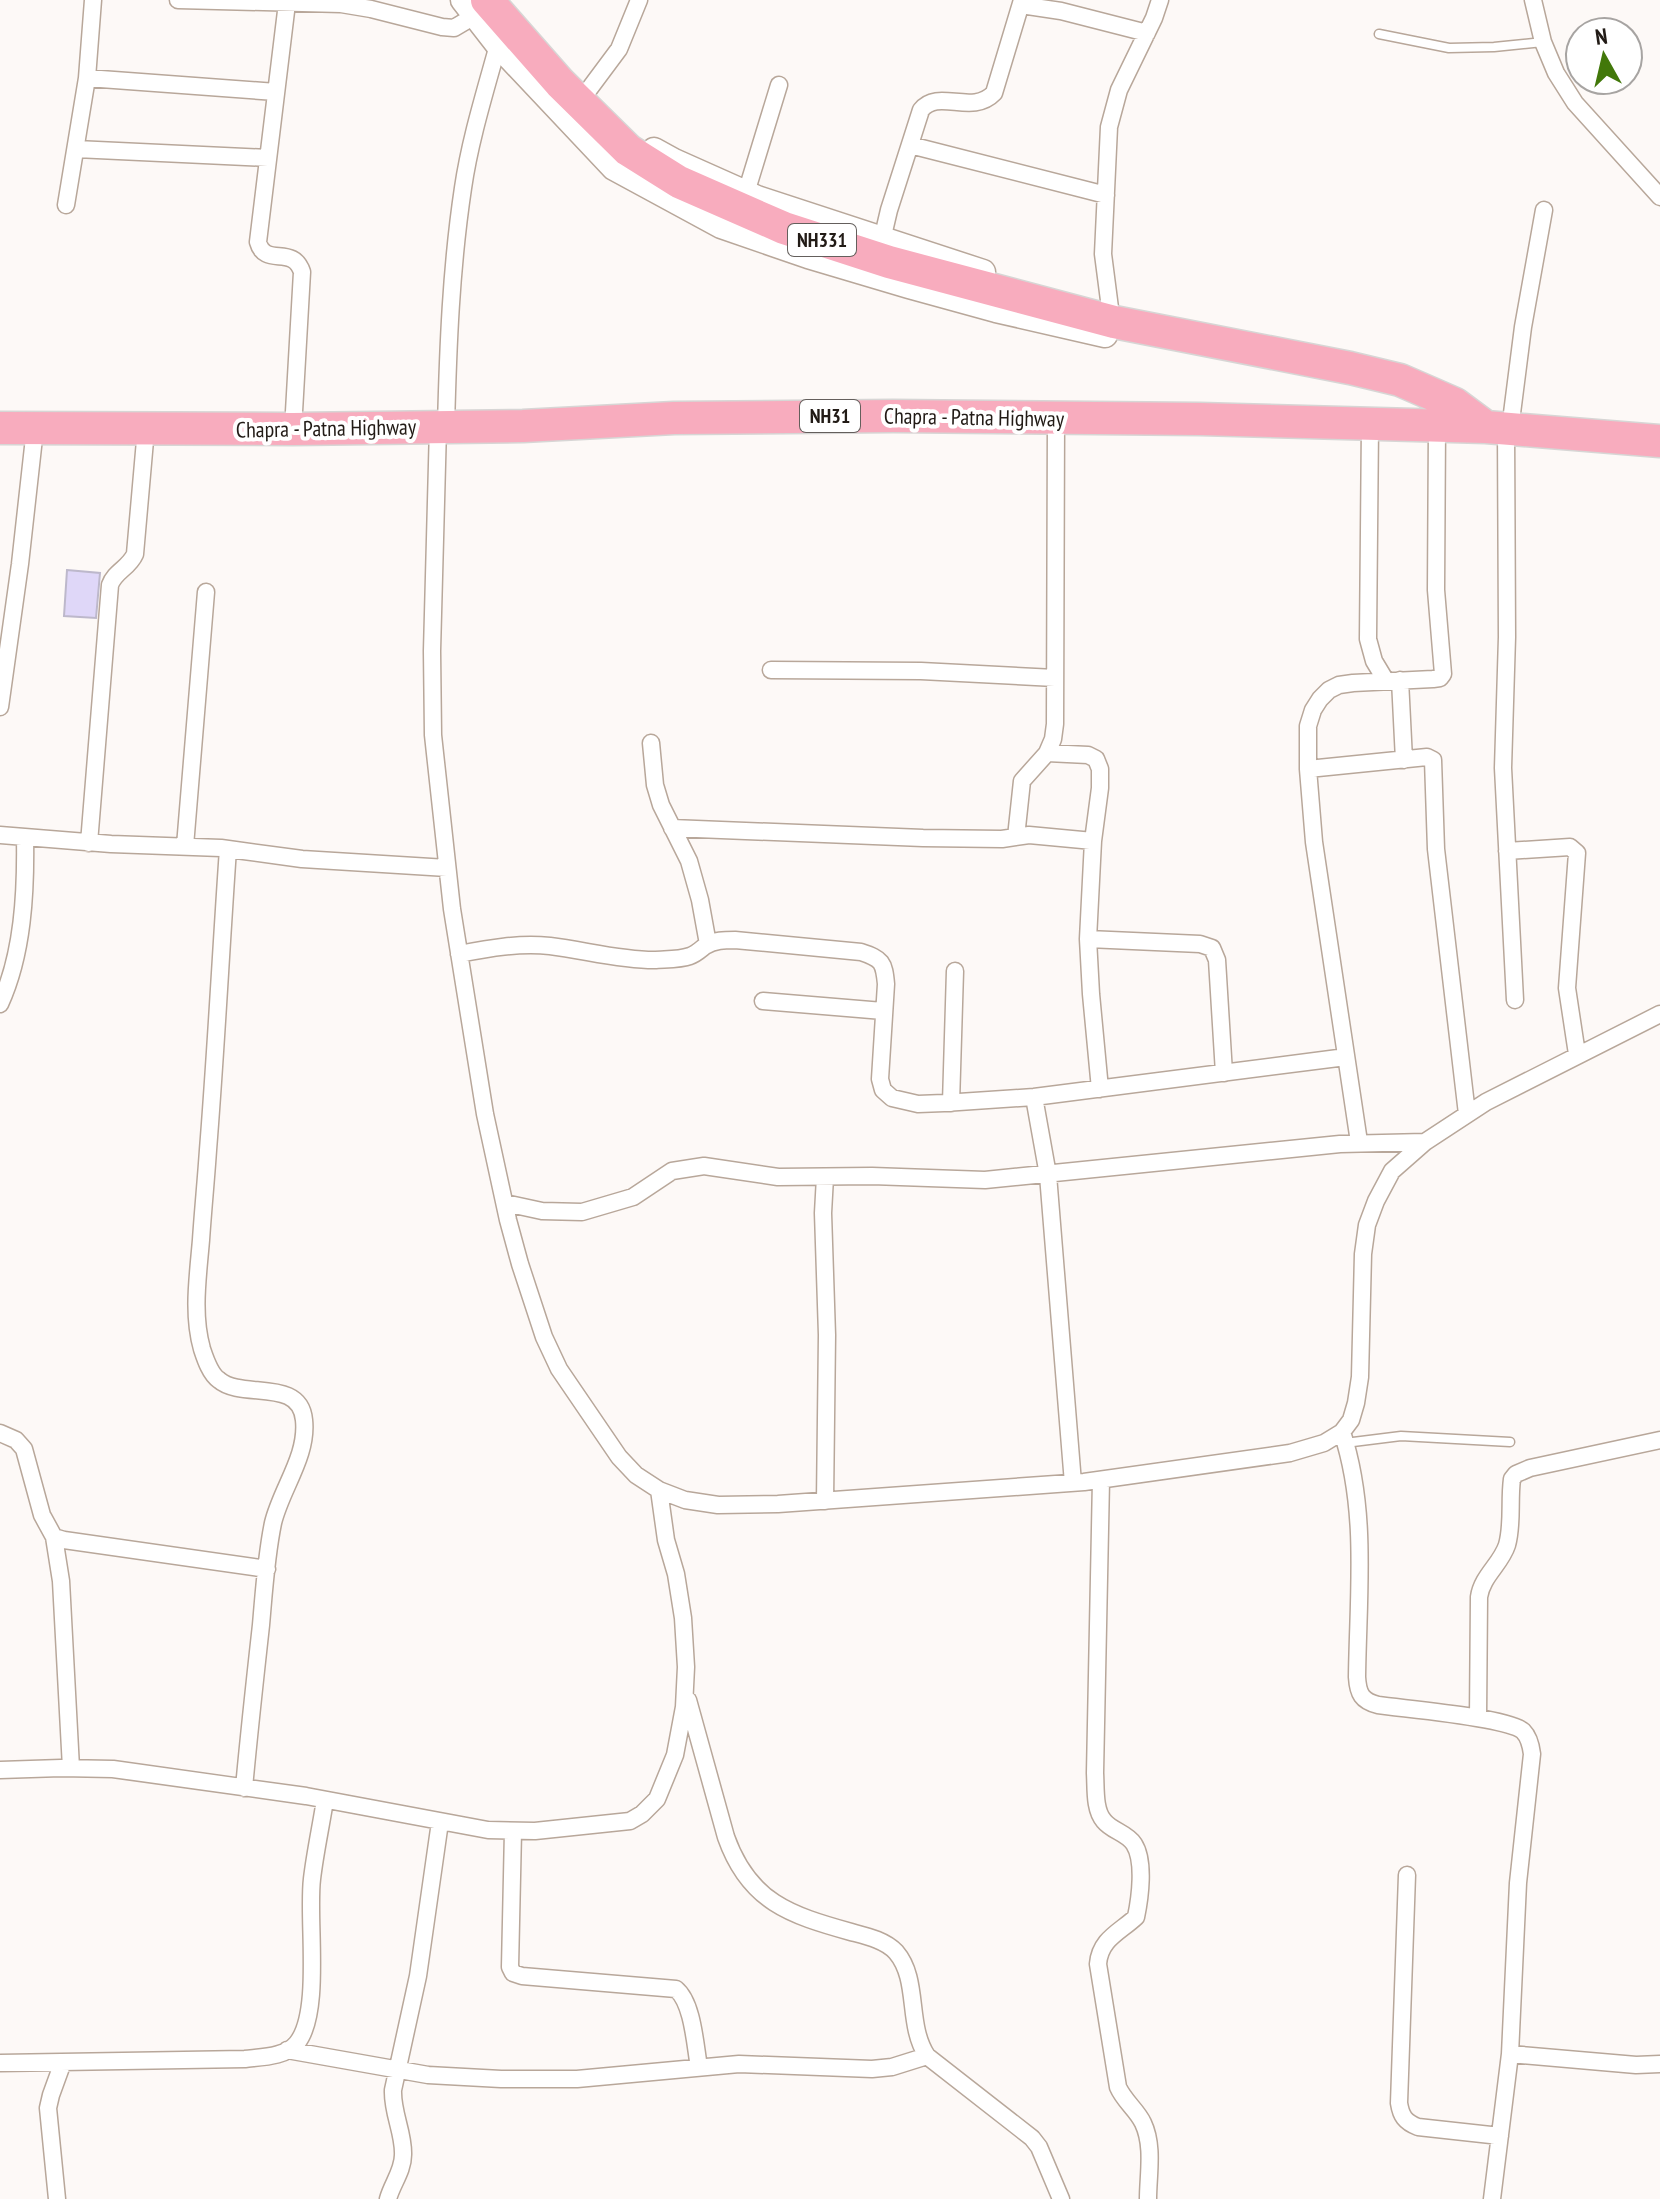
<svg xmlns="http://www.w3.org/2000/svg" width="1660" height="2199" viewBox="0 0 1660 2199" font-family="'PT Sans Narrow',sans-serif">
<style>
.building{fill:#dfd7f8;stroke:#bdb8cb;stroke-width:2}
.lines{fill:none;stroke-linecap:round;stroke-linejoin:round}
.lane-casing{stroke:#b8a79a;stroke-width:11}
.street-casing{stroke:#b8a79a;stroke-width:19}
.secondary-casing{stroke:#b8a79a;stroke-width:27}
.highway-casing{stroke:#d7d6d5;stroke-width:35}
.lane{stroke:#fff;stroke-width:8}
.street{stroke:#fff;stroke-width:16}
.secondary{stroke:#fff;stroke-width:24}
.highway{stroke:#f8acbe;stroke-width:32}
.labels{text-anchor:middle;stroke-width:8;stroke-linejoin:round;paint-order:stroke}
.shield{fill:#fff;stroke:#645f5c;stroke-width:2}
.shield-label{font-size:20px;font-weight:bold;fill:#221b16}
.street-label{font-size:22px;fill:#221b16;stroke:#fff}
</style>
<rect width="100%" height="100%" fill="#fdf9f7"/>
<!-- building -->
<path class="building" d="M67,570L100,573L96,618L64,616Z"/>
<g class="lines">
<defs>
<path id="lane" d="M1379,34L1449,48L1494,47L1543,42
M1345,1443L1401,1436L1510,1442"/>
<path id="street" d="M178,0L341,4L371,9L442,27L454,28L476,15
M1533,0L1543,42L1556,73L1575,103L1660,197
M287,3L258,242C265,268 293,244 302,272L293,429
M1021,5L1061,11L1147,33
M87,78L276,92
M584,96L619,49L639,0
M910,145L1106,195
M76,149L268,158
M746,193L779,85
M66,205L87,78L93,0
M882,240L889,210L921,110C938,88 972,116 994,93L1022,0
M1110,308L1103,254L1109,127L1119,90L1154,18L1160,0
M1370,424L1368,639L1374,661L1386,681
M438,427L432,651L433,735L452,909L485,1114L508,1220L520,1264L544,1337L559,1369L619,1457L636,1475L659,1490L685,1500L718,1505L778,1504L1084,1482L1290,1453L1324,1443L1342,1432L1351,1420L1356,1403L1360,1377L1363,1254L1367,1225L1376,1201L1392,1171L1425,1142L1486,1102L1660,1014
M446,427C448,347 451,268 463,188C470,140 485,92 498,45
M1506,429L1507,637L1503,768L1515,1000
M1510,429L1523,327L1544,210
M771,670L921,671L1055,678
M1400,680L1404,760
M0,707L20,564L35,429
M651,743L655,785L661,805L689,861L700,900L708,944
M1047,753L1088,755L1096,759L1100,769V788L1093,841L1088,939L1091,994L1100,1089
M1308,769L1427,757L1433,760L1436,849L1467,1114
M672,828L923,838L1002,839L1029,835L1093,841
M0,835L111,844L221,848L302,859L447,868
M1016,837L1022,781L1047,753L1053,739L1055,724L1056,418
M89,843L110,585C115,571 129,568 135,554L146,429
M185,846L206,592
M228,849C221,949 216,1050 208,1150C206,1180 203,1210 201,1240C198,1276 192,1314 202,1349C205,1358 210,1374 219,1380C242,1400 300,1377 304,1420C308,1456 281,1489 273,1523C266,1557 264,1591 261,1625C255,1679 249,1733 244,1788
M1507,851L1570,847L1577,853L1567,988L1577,1054
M1088,939L1200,944L1212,948L1217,960L1224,1073
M459,954C490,948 518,943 550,946C584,950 619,960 654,960C665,959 679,960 690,956C696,954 700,950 705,946C714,940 725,940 735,940L861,952C882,959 884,962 886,984L880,1079L883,1090L892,1098L918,1104L944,1103L1034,1097L1346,1057
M763,1001L883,1011
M0,1004C23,954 26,892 25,837
M1034,1097L1048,1175L1073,1483
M951,1103L955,971
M1359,1142L1314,842L1308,769V726L1313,710L1320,699L1329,690L1339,685L1353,683L1433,679L1440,678L1443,674L1436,590L1437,426
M825,1177L823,1213L827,1335L825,1501
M505,1203L542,1211L582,1212L633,1197L672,1171L704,1166L778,1177L872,1176L985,1180L1340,1144L1425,1142
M1342,1432C1368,1511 1358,1595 1357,1677C1358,1694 1362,1701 1378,1705C1405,1709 1506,1717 1523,1731C1529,1737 1531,1746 1532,1754L1518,1883L1510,2054L1492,2199
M0,1433L16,1440L24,1449L42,1515L54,1537L64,1540L267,1569
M1101,1480L1095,1773C1096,1788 1094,1810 1104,1821C1112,1831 1127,1833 1134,1844C1145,1861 1140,1898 1136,1917C1120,1932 1100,1939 1098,1964L1118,2087C1124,2101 1137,2110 1143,2123C1154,2146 1148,2175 1148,2199
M54,1537L61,1581L71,1768
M688,1700L726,1837C749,1902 790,1915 851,1932C866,1936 885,1940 896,1952C920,1980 906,2024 927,2056L1032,2138L1039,2147L1061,2199
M1478,1718L1479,1597C1482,1576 1501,1564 1507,1545C1513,1524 1509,1501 1512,1479L1516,1474L1530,1468L1660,1440
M0,1770L61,1768L113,1769L306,1796L488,1830L535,1831L630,1821L642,1814L657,1799L675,1755L684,1707L686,1667L683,1618L676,1574L666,1540L659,1490
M513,1831L510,1967L513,1973L522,1976L676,1989C693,2003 695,2045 699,2067
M1407,1875L1399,2103C1401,2116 1405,2122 1418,2127L1500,2136
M287,2050L428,2075L501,2079H577L739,2064L872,2069L892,2067L927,2056
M1510,2054L1636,2065L1660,2064
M0,2063L245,2059C261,2057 286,2057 297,2043C322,2012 307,1919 312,1879C315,1853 321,1826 325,1800
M57,2199L48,2108L51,2095L63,2062
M388,2199C392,2184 403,2171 403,2155C404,2133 392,2113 393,2090L418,1976L440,1822"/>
<path id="secondary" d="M463,0L498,45L614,168L721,226L808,256L909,286L996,310L1105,335
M654,150L674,161L757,198L983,272"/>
<path id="highway" d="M487,0L560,83L628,150L679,182L784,228L889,262L1114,322L1350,368L1400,380L1455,404L1486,427
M0,428L293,429L523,426L674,418L893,416L1200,419L1486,427L1660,441"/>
</defs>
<!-- lane casing -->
<use href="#lane" class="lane-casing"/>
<!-- street casing -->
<use href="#street" class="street-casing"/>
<!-- secondary casing -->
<use href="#secondary" class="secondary-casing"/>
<!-- highway casing -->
<use href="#highway" class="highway-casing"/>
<!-- lane -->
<use href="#lane" class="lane"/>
<!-- street -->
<use href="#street" class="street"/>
<!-- secondary -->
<use href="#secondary" class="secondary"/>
<!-- highway -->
<use href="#highway" class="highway"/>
</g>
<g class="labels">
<!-- shield labels -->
<g class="shield">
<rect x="788" y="224" width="68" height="32" rx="6"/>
<rect x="800" y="400" width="60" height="32" rx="6"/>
</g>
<g class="shield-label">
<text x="822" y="247">NH331</text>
<text x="830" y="423">NH31</text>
</g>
<!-- street labels -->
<g class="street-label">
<text transform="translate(974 417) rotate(1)" y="8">Chapra - Patna Highway</text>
<text transform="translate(326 428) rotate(-1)" y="8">Chapra - Patna Highway</text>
</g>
</g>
<!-- north arrow -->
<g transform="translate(1604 56) rotate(352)"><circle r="38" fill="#ffffff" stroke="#a7a4a2" stroke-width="2"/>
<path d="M0-6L14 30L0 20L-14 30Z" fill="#42780a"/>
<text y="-12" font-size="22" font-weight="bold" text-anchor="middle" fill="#221b16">N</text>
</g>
</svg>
